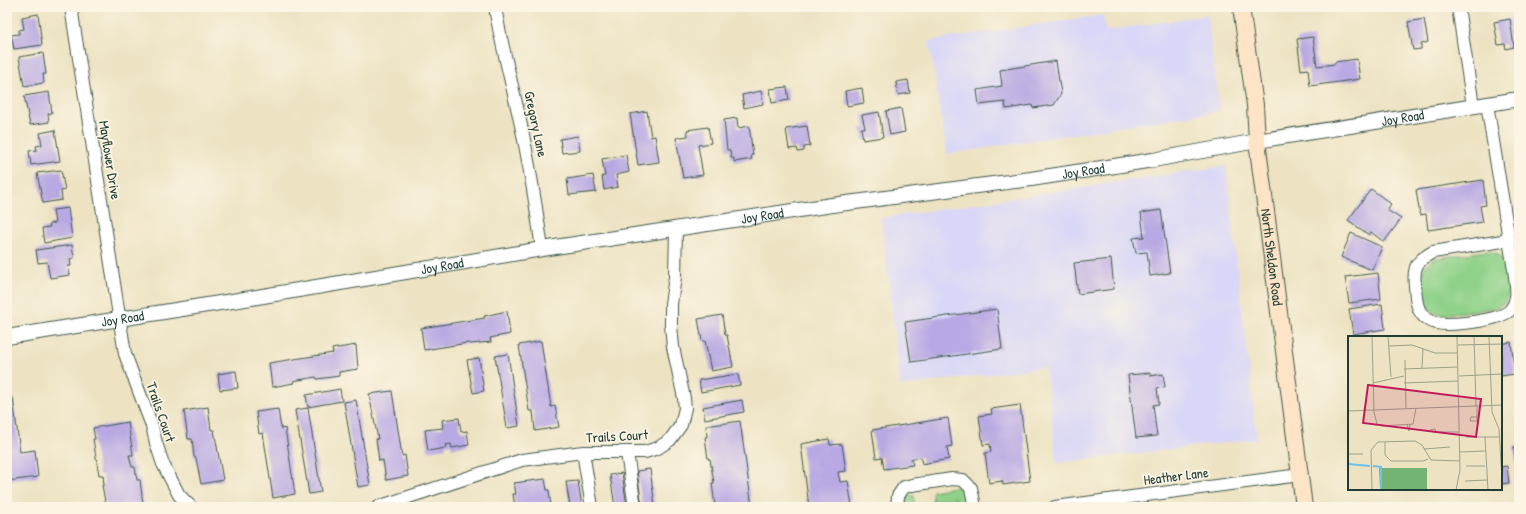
<svg xmlns="http://www.w3.org/2000/svg" width="1526" height="514" viewBox="0 0 1526 514" font-family="'Patrick Hand',sans-serif">
<style>
.built{fill:#d9d7f7}
.green{fill:#8fd188;stroke:#57875e}
.building{fill:#b8a8e3}
.lines{fill:none;stroke-linecap:round;stroke-linejoin:round}
.minor-casing{stroke:#3e5649;stroke-width:14}
.tertiary-casing{stroke:#3e5649;stroke-width:16}
.secondary-casing{stroke:#3e5649;stroke-width:18}
.minor{stroke:#fff;stroke-width:12}
.tertiary{stroke:#fff;stroke-width:14}
.secondary{stroke:#fee4c6;stroke-width:16}
.labels{text-anchor:middle;stroke-width:3.5;stroke-linejoin:round;paint-order:stroke}
.street-label{font-size:14px;fill:#1f3d34;stroke:#fcf5e5}
.inset-river{fill:none;stroke:#6dc0e9;stroke-width:2}
.inset-road{fill:none;stroke:#9ba18a;stroke-width:1}
.view{fill:#c2185b;fill-opacity:0.15;stroke:#c2185b;stroke-width:2}
.inset-edge{fill:none;stroke:#1f3d34;stroke-width:2}
</style>
<rect width="100%" height="100%" fill="#fcf5e5"/>
<filter id="ink" filterUnits="userSpaceOnUse"><feTurbulence type="fractalNoise" baseFrequency=".025" numOctaves="2"/><feDisplacementMap in="SourceGraphic" scale="8" xChannelSelector="R" yChannelSelector="G"/><feConvolveMatrix kernelMatrix="1 2 1 2 8 2 1 2 1" color-interpolation-filters="sRGB"/></filter>
<filter id="wash" filterUnits="userSpaceOnUse"><feTurbulence type="fractalNoise" baseFrequency=".012" numOctaves="4" result="noise"/><feDisplacementMap in="SourceGraphic" scale="16" xChannelSelector="R" yChannelSelector="G"/><feGaussianBlur stdDeviation="0.9" result="paint"/><feColorMatrix in="noise" values="0 0 0 0 0 0 0 0 0 0 0 0 0 0 0 0 0 1.4 0 .05"/><feComposite in="paint" operator="in"/></filter>
<g filter="url(#wash)">
<rect width="100%" height="100%" fill="#ede3c3"/>
<!-- built -->
<path class="built" d="M1103,15L1106,31L1207,15L1220,111L947,154L929,41Z
M1226,166L1257,439L1057,463L1045,367L901,386L881,218Z"/>
<!-- green -->
<path class="green" d="M1487,251L1498,254L1505,263L1509,288L1507,298L1504,303L1496,308L1440,315C1435,313 1430,311 1427,306C1423,300 1421,278 1423,271C1425,264 1431,261 1437,258Z
M954,487C965,488 967,499 962,507H957L955,498L936,500L937,507H906V499L909,495L914,496L915,505L933,502L932,493L933,491Z"/>
<g id="blocks">
<!-- building -->
<path class="building" d="M38,14L42,45L14,49L11,35L19,34V30L24,29L22,17Z
M1424,19L1428,42L1421,44V49L1413,50L1408,22Z
M1510,19L1514,47L1506,49L1505,44L1498,45L1494,22Z
M1313,37L1317,66L1335,64V62L1357,59L1360,79L1310,86L1308,69L1301,70L1297,39Z
M43,53L46,74H43L44,83L24,86L19,57Z
M1056,61L1061,94L1054,105L1033,108L1032,105L1006,109L1005,102L979,105L977,90L1002,86L1000,70Z
M908,80L910,93L898,95L896,82Z
M787,87L789,100L772,103L770,89Z
M862,88L864,103L847,106L845,91Z
M761,91L763,104L744,108L742,95Z
M49,92L52,113L48,114L49,122L30,125L24,96Z
M901,108L905,132L890,135L886,111Z
M647,111L651,137L655,136L659,162L638,165L630,114Z
M879,112L883,137L863,140L861,128H865L862,115Z
M737,118L738,128L749,126L753,155H751L752,159L734,162V158H731L730,150H727L724,120Z
M807,126L810,146L804,147V151L798,152L797,148L789,149L786,129Z
M708,127L711,143L698,145L703,175L683,178L676,138L688,136L687,130Z
M55,130L60,161L31,165L29,151L37,150L36,146L42,145L40,133Z
M578,136L580,151L562,153L560,139Z
M626,155L629,172L616,175L618,187L604,190L602,176H605L602,159Z
M61,170L65,190L61,191L62,200L43,203L37,173Z
M593,175L596,192L569,195L567,179Z
M1483,180L1486,205L1480,206L1483,222L1428,230L1426,214L1420,215L1416,190Z
M1371,189L1391,204L1387,210L1401,219L1384,242L1371,232L1369,235L1348,220Z
M68,208L72,238L44,243L42,228L50,227L49,224L55,223L53,210Z
M1161,210L1170,273L1150,276L1147,252L1136,253L1133,238L1144,237L1141,213Z
M1351,233L1382,247L1372,270L1341,257Z
M72,245L74,258L70,259L71,266H68L70,275L50,278L47,262L38,263L36,250Z
M1111,259L1114,289L1078,294L1074,263Z
M1378,273L1381,299L1349,303L1345,277Z
M1382,304L1385,329L1353,334L1349,309Z
M997,309L1002,349L911,362L905,322Z
M507,311L510,334L490,338L491,342L470,344L468,343L424,350L421,328L485,318L484,316Z
M722,315L725,335H727L733,367L711,371L705,341H702L698,319Z
M541,341L551,407L555,406L559,427L535,431L533,411H529L519,345Z
M1511,342L1515,374L1501,376V344Z
M356,345L358,369L339,372V376L317,379L316,377L293,381L294,383L272,387L269,363L333,353L332,349Z
M508,354L519,426L507,428L495,356Z
M479,358L484,391L473,393L467,360Z
M236,371L238,388L220,390L218,374Z
M1150,373V376L1163,374L1165,387L1157,388L1159,404L1153,405L1157,436L1136,438L1128,375Z
M738,374L740,385L701,392L699,380Z
M340,389L342,401L308,407L306,395Z
M392,391L402,456L405,455L408,476L386,480L383,460L379,461L376,439H378L369,394Z
M13,398L20,452L35,450L38,477L7,481V399Z
M356,400L370,485L358,487L344,402Z
M742,400L744,412L705,419L703,407Z
M1020,405L1030,481L1003,485L1002,481L989,483L985,453L991,452L990,444L983,445L979,416L992,414L991,409Z
M208,407L211,430H214L223,480L201,484L196,458L194,457L192,439H188L184,411Z
M308,408L321,492L309,494L295,410Z
M278,409L281,429L285,428L295,494L273,498L263,433L259,434L256,412Z
M459,418L461,432L467,431L469,445L452,448L451,444L445,445L446,448L428,451L425,430L443,428L442,420Z
M948,418L952,446L947,447L949,459L922,464L921,457L911,459L913,465L884,469L882,457L876,458L872,430Z
M740,421L752,507H718V506H715L712,483H714L710,459H708L705,437H707L706,426Z
M128,422L133,455H129L132,467H135L137,480H140L143,504H142V507H106L102,485H104L103,475H99L93,439H95L93,428Z
M829,439L830,445L842,444L846,471L838,472L840,482L848,481L852,507H809L801,444Z
M1519,446V471H1517L1514,447Z
M1507,466L1509,483L1501,484V467Z
M650,469L655,507H642L637,471Z
M622,473L627,507H615L610,475Z
M545,479L547,490H549L551,507H515L513,494H516L514,483Z
M578,481L582,507H570L566,482Z"/>
</g>
</g>
<g filter="url(#ink)">
<use href="#blocks" fill-opacity="0" stroke="#3e5649" stroke-width="1"/>
<g class="lines">
<defs>
<path id="minor" d="M71,7L125,354L152,426L156,443L163,464L179,495L191,507
M495,7C500,38 508,68 515,99C527,148 535,198 542,249
M1458,7L1473,106
M1487,104L1515,276C1516,288 1519,299 1511,309C1503,320 1461,324 1447,324C1440,324 1433,323 1427,319C1416,312 1416,298 1415,286C1413,267 1416,261 1433,252L1509,240
M583,452L592,507
M627,453L635,507
M378,507L522,460L583,452H645L658,448L670,440L681,425L685,408L684,398L673,347L671,325V304L675,277L676,228
M897,507L898,496L904,487L912,485L952,479L963,480L971,488L975,507
M1055,507L1300,475"/>
<g id="tertiary">
<path id="s1" d="M7,337L251,298L542,249L832,205L1031,179L1153,160L1257,141L1519,99"/>
</g>
<g id="secondary">
<path id="s2" d="M1241,7L1255,105L1257,141L1304,507"/>
</g>
</defs>
<!-- minor casing -->
<use href="#minor" class="minor-casing"/>
<!-- tertiary casing -->
<use href="#tertiary" class="tertiary-casing"/>
<!-- secondary casing -->
<use href="#secondary" class="secondary-casing"/>
<!-- minor -->
<use href="#minor" class="minor"/>
<!-- tertiary -->
<use href="#tertiary" class="tertiary"/>
<!-- secondary -->
<use href="#secondary" class="secondary"/>
</g>
</g>
<g class="labels">
<!-- street labels -->
<g class="street-label">
<text dy="5" stroke="none"><textPath href="#s1" startOffset="1413">Joy Road</textPath></text>
<text transform="translate(536 124) rotate(78)" y="5">Gregory Lane</text>
<text transform="translate(110 160) rotate(81)" y="5">Mayflower Drive</text>
<text dy="5" stroke="none"><textPath href="#s1" startOffset="1089">Joy Road</textPath></text>
<text dy="5" stroke="none"><textPath href="#s1" startOffset="765">Joy Road</textPath></text>
<text dy="5" stroke="none"><textPath href="#s2" startOffset="252">North Sheldon Road</textPath></text>
<text dy="5" stroke="none"><textPath href="#s1" startOffset="441">Joy Road</textPath></text>
<text dy="5" stroke="none"><textPath href="#s1" startOffset="117">Joy Road</textPath></text>
<text transform="translate(161 412) rotate(71)" y="5">Trails Court</text>
<text transform="translate(617 436) rotate(-3)" y="5">Trails Court</text>
<text transform="translate(1176 476) rotate(-7)" y="5">Heather Lane</text>
</g>
</g>
<!-- overview -->
<g transform="translate(1348 336)">
<rect width="154" height="154" fill="#ede3c3"/>
<path d="M31,132H79V154H32Z" fill="#73b374"/>
<path class="inset-river" d="M0,128L22,130M25,130L33,131V154"/>
<path class="inset-road" d="M24,0L26,76L29,88L34,90L65,88L68,72M40,0L43,41M126,0L128,70M141,0L144,76L151,93L154,143M110,9L154,8M41,10L64,9L87,17H109M57,24L58,72M74,32L75,13M56,33L109,31M111,40L154,38M25,47L56,40M56,47L110,45M129,70V85H122L123,81H129M0,75L154,69M59,88L61,95L62,88M88,96L87,93L82,94L84,96H111M118,101H151M137,101L140,154M37,106V119L43,125H75L80,123M76,113L102,111M112,116L137,115M0,118H15M118,130H137M117,145L139,144M24,154L23,114L30,106L67,105L74,109L83,124L112,125M108,154L112,134L109,0"/>
<path class="view" d="M20,49L133,63L128,101L15,87Z"/>
<rect width="154" height="154" class="inset-edge"/>
</g>
<!-- margin -->
<rect width="1526" height="514" fill="none" stroke="#fcf5e5" stroke-width="24"/>
</svg>
